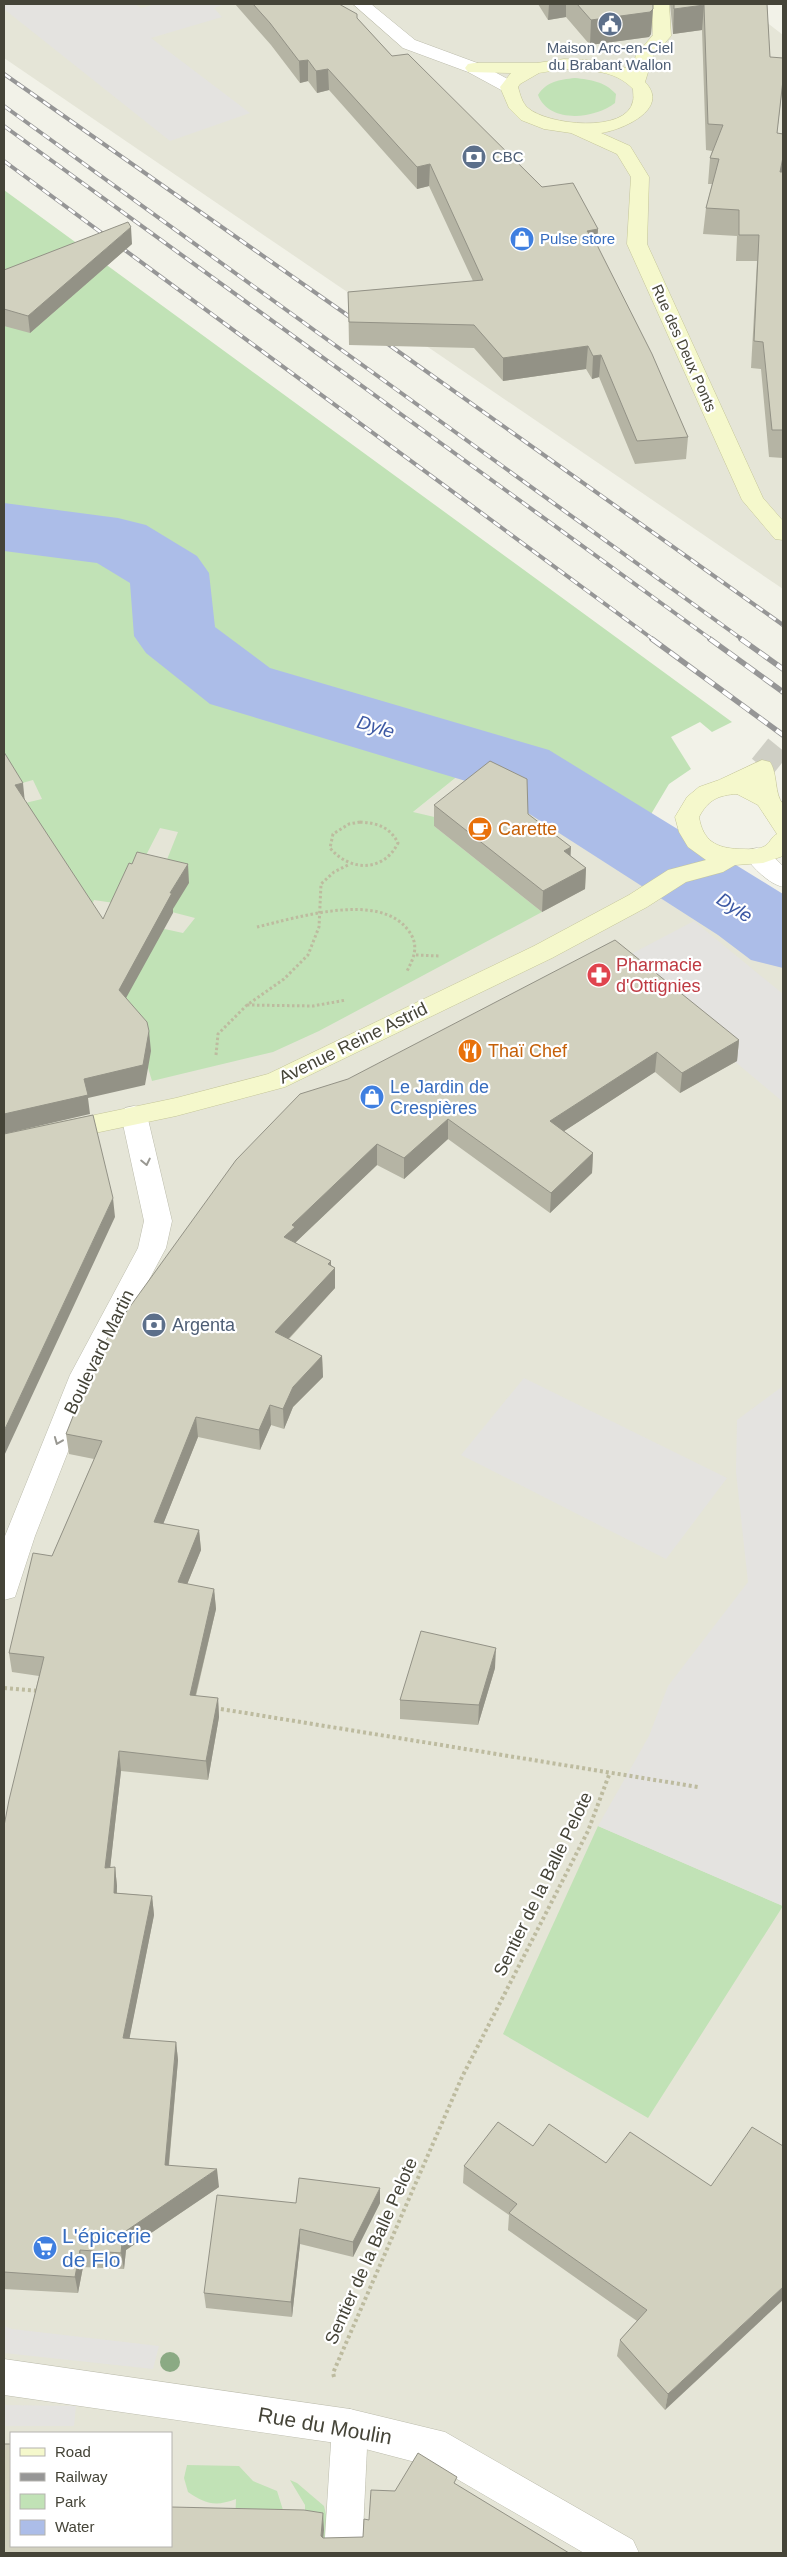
<svg xmlns="http://www.w3.org/2000/svg" width="787" height="2557" viewBox="0 0 787 2557" font-family="Helvetica,sans-serif">
<style>
.residential{fill:#e5e5d7;fill-rule:evenodd}
.green{fill:#c1e2b6}
.parking{fill:#e4e3e0}
.water{fill:#acbde8}
.lines{fill:none;stroke-linecap:round;stroke-linejoin:round}
.river{fill:#acbde8;fill-rule:evenodd}
.secondary-tunnel{stroke:#cfcfc5;stroke-width:26;stroke-dasharray:26 12;stroke-linecap:butt}
.service-casing{stroke:#bcbcac;stroke-width:1}
.minor-casing{stroke:#bcbcac;stroke-width:1}
.tertiary-casing{stroke:#bcbcac;stroke-width:1}
.secondary-casing{stroke:#c5c699;stroke-width:1}
.path-far1{stroke:#bdbb9f;stroke-width:3;stroke-dasharray:2.5 2.5;stroke-linecap:butt}
.path{stroke:#bdbb9f;stroke-width:4;stroke-dasharray:3 3;stroke-linecap:butt}
.service{fill:#fff;fill-rule:evenodd}
.minor{fill:#fff;fill-rule:evenodd}
.tertiary{fill:#fff;fill-rule:evenodd}
.secondary{fill:#f5f8cc;fill-rule:evenodd}
.rail-far1-casing{stroke:#969696;stroke-width:4}
.rail-casing{stroke:#969696;stroke-width:5.5}
.rail-far1{stroke:#fff;stroke-width:2.5;stroke-dasharray:8;stroke-linecap:butt}
.rail{stroke:#fff;stroke-width:4;stroke-dasharray:11;stroke-linecap:butt}
.tree{fill:#8baa84}
.wall{fill:#b5b4a4}
.shaded-wall{fill:#939286}
.building{fill:#d2d1bf;stroke:#939286}
.oneway{stroke:#999892}
.labels{text-anchor:middle;stroke-width:4.5;stroke-linejoin:round;paint-order:stroke}
.far-service-label{font-size:15px;fill:#4e5e75;stroke:#fff}
.far-shop-label{font-size:15px;fill:#366cbe;stroke:#fff;text-anchor:start}
.far-street-label{font-size:15px;fill:#454438;stroke:#fff}
.food-label{font-size:18px;fill:#c56008;stroke:#fff;text-anchor:start}
.health-label{font-size:18px;fill:#be3a42;stroke:#fff;text-anchor:start}
.street-label{font-size:18px;fill:#454438;stroke:#fff}
.shop-label{font-size:18px;fill:#366cbe;stroke:#fff;text-anchor:start}
.service-label{font-size:18px;fill:#4e5e75;stroke:#fff;text-anchor:start}
.water-label{font-size:19px;font-style:italic;fill:#3d59a4;stroke:#fff}
.near-shop-label{font-size:21px;fill:#366cbe;stroke:#fff;text-anchor:start}
.near-street-label{font-size:21px;fill:#454438;stroke:#fff}
</style>
<rect width="100%" height="100%" fill="#f2f2e8"/>
<!-- residential -->
<path class="residential" d="M4,4H743L783,35V589L4,58Z
M4,547L413,812L469,767L522,782L625,861L783,963V2553H4ZM11,2433H171V2546H11Z"/>
<!-- green -->
<path class="green" d="M575,78C591,80 604,81 616,94L615,103C595,119 549,124 538,95C547,81 559,80 575,78Z
M4,190L732,722L712,732L700,722L671,737L691,769L669,784L641,831L541,771L522,782L469,767L413,812L443,819L434,826L542,912L319,1031L273,1052L152,1081L146,1061L107,1037L114,918L183,933L195,918L168,911L160,877L178,832L160,828L121,904L94,900L82,928L4,808L42,799L33,780L4,788Z
M598,1826L783,1906L648,2118L503,2034Z
M187,2465L239,2466L253,2481L277,2491L284,2513L235,2525L236,2499C215,2507 206,2504 188,2492L184,2478Z
M290,2480L297,2483L324,2506L329,2527L327,2553L305,2527V2505Z"/>
<!-- parking -->
<path class="parking" d="M4,4H135L141,8L156,4H225L214,8L222,17L151,38L250,113L170,141L4,9Z
M694,921L783,994V1102L613,959L633,953Z
M524,1378L727,1478L666,1559L461,1455Z
M783,1386V1906L598,1826L649,1736L668,1686L748,1582L736,1472L737,1420Z
M4,2326L12,2329L159,2346L153,2369L4,2353Z
M4,2405L76,2406L74,2426H4Z"/>
<!-- water -->
<path class="water" d="M541,771L783,917V963L625,861L522,782Z"/>
<g class="lines">
<!-- river -->
<path class="river" d="M4,503L118,518L146,525L197,556L209,573L215,627L270,668L549,750L783,894V968L751,960L718,935L489,788L210,704L146,653L134,636L130,583L97,563L4,551Z"/>
<!-- secondary-tunnel -->
<path class="secondary-tunnel" d="M762,767L783,741"/>
<defs>
<path id="service" d="M350,2409L363,2414L368,2427L362,2553H324L332,2427L337,2414Z"/>
<path id="minor" d="M757,848L766,850L783,866V887C769,884 753,868 745,856L748,850Z
M134,1106L143,1108L147,1115L172,1221L166,1248L98,1375L35,1536L15,1597L4,1600L5,1536L70,1375L138,1248L144,1221L121,1115L125,1108Z
M4,2359L350,2409L445,2432L633,2540L639,2553H584L438,2468L350,2445L4,2395Z"/>
<path id="tertiary" d="M353,4H371L415,40L480,64L515,83L518,87L515,91H503L468,72L403,48Z"/>
<path id="secondary" d="M652,4H669L671,36L653,56L645,82C671,109 622,130 601,133L630,146L649,177L647,244L763,498L783,521V540L775,539L742,500L627,244L631,177L617,154L571,133L544,129L521,120L509,108L500,87L511,73L468,72L465,68L468,64L474,63H537L564,59L604,61L632,70L636,55L653,35ZM564,69C590,71 614,69 633,89C633,93 634,98 633,101C627,134 547,125 528,108C522,103 520,94 518,87L520,84L539,73Z
M762,760L770,762C778,774 774,794 783,804V856L763,863L735,865L723,872L686,882L647,907L552,958L285,1087L176,1116L4,1152V1134L176,1098L268,1074L534,946L629,895L668,870L706,860L688,847L679,832L675,817L687,797L699,787L719,780ZM737,794L758,805L777,834C771,837 769,845 763,847C756,850 747,849 739,849C716,848 703,841 699,817C708,800 718,795 737,794Z"/>
</defs>
<!-- service casing -->
<use href="#service" class="service-casing"/>
<!-- minor casing -->
<use href="#minor" class="minor-casing"/>
<!-- tertiary casing -->
<use href="#tertiary" class="tertiary-casing"/>
<!-- secondary casing -->
<use href="#secondary" class="secondary-casing"/>
<!-- path-far1 -->
<path class="path-far1" d="M360,822C377,823 390,827 398,843C384,872 350,872 330,848L333,834L349,824Z
M257,927C296,918 379,891 408,930C420,945 414,958 406,973
M416,955L439,956
M247,1005L313,1006L346,1000
M216,1055L218,1034L247,1005L284,979L308,955L319,927L321,884L334,872L350,864"/>
<!-- path -->
<path class="path" d="M4,1688L40,1691
M215,1708L698,1787
M334,2377L333,2373L462,2077L588,1831L609,1775"/>
<!-- service -->
<use href="#service" class="service"/>
<!-- minor -->
<use href="#minor" class="minor"/>
<!-- tertiary -->
<use href="#tertiary" class="tertiary"/>
<!-- secondary -->
<use href="#secondary" class="secondary"/>
<defs>
<path id="rail-far1" d="M4,74L360,324
M4,106L743,640
M4,126L712,640
M4,161L654,640
M378,337L783,625"/>
<path id="rail" d="M652,639L783,735
M710,639L783,692
M741,639L783,669"/>
</defs>
<!-- rail-far1 casing -->
<use href="#rail-far1" class="rail-far1-casing"/>
<!-- rail casing -->
<use href="#rail" class="rail-casing"/>
<!-- rail-far1 -->
<use href="#rail-far1" class="rail-far1"/>
<!-- rail -->
<use href="#rail" class="rail"/>
</g>
<!-- trees -->
<circle class="tree" cx="170" cy="2362" r="10"/>
<!-- wall -->
<path class="wall" d="M235,4H339L357,18L392,56L597,246L688,437L686,459L635,464L599,377L592,379L586,369L503,381L474,348L349,345L348,292L473,281L429,186L417,189L329,90L317,93L308,81L300,83L271,45Z
M538,4H653L651,34L649,37L590,45L566,17L548,20Z
M670,4H767L770,57L783,84L777,133L783,134V458L769,457L761,369L751,368L757,261H736L737,236L703,234L706,208L712,184H708L710,158L712,151L706,150L702,30L673,34Z
M132,244L30,333L4,326V270Z
M434,805L528,814L571,856L586,868L585,889L542,912L434,826Z
M739,1040L737,1061L680,1093L655,1072L564,1131L593,1153L592,1173L550,1213L448,1139L404,1179L377,1165L296,1242V1244L331,1261V1265L335,1268V1288L289,1339L322,1356L323,1377L293,1407L284,1429L271,1425L260,1450L198,1437L163,1524L199,1530L201,1550L187,1584L214,1589L216,1609L196,1696L218,1698L219,1717L208,1780L121,1771L110,1868L115,1867L117,1886V1893L152,1896L154,1915L129,2039L176,2042L178,2060L169,2166L219,2187L126,2250L124,2269L83,2267L78,2293L4,2289V1826L39,1676L12,1672L9,1653L52,1556L94,1459L69,1454L66,1434L300,1094Z
M495,1668L478,1725L400,1719V1700Z
M533,2146L711,2186L665,2410L617,2356L620,2340L637,2321L508,2230L509,2215L463,2183L464,2166Z
M296,2203H380L353,2257L300,2244L292,2317L206,2308L204,2293Z"/>
<!-- shaded-wall -->
<path class="shaded-wall" d="M549,4H566V17L548,20Z
M704,5L702,30L673,34L674,9Z
M653,9L651,34L649,37L590,45L591,20Z
M308,60V81L300,83L299,61Z
M328,69L329,90L317,93L316,71Z
M783,157V172H780Z
M430,164L429,186L417,189V167Z
M131,227L132,244L30,333L28,316Z
M598,229L597,252L587,231Z
M588,346L586,369L503,381V358Z
M601,355L599,377L592,379L593,356Z
M23,783L25,803L15,785Z
M571,847L570,868L564,851Z
M188,864L189,883L173,909V913L120,1009L119,990L170,893Z
M586,868L585,889L542,912L543,891Z
M149,1031L151,1051L145,1085L88,1098L90,1114L4,1134V1114L84,1079Z
M739,1040L737,1061L680,1093L682,1073Z
M657,1052L655,1072L549,1141L550,1121Z
M448,1119V1139L404,1179V1158Z
M377,1144V1165L296,1242V1247L284,1237L292,1225Z
M593,1153L592,1173L550,1213L551,1193Z
M113,1198L115,1217L4,1456V1431Z
M331,1261V1272L335,1268V1288L276,1352L275,1332Z
M322,1356L323,1377L293,1407L284,1429L283,1409L293,1387Z
M270,1405L271,1425L260,1450L259,1430Z
M196,1417L198,1437L156,1542L154,1522Z
M199,1530L201,1550L180,1602L178,1582Z
M214,1589L216,1609L191,1714L190,1695Z
M496,1648L495,1668L478,1725L479,1705Z
M218,1698L219,1717L208,1780L206,1761Z
M119,1751L121,1771L108,1887L105,1868Z
M115,1867L117,1886L116,1911L114,1893Z
M152,1896L154,1915L126,2056L123,2038Z
M176,2042L178,2060L167,2183L165,2165Z
M217,2169L219,2187L126,2250L124,2269L121,2253L123,2233Z
M380,2188V2203L353,2257V2242Z
M300,2229V2244L292,2317L291,2302Z
M80,2250L83,2267L78,2293L75,2277Z
M783,2287V2300L665,2410L668,2394Z
M323,2513L324,2530L322,2553L321,2536Z"/>
<!-- building -->
<path class="building" d="M253,4H339L357,14V18L392,56L408,54L542,187L573,183L598,229L587,231L596,243L652,354L688,437L637,441L601,355L593,356L588,346L503,358L474,325L349,322L348,292L483,280L430,164L417,167L328,69L316,71L308,60L299,61L270,23Z
M577,4H653V9L650,12L591,20Z
M674,4H767L770,57L783,58V80L777,133L783,134V157L780,172H783V430H772L763,342L754,341L759,235H739V210L706,208L719,159L710,158L723,125L708,124L704,5L674,9Z
M128,222L131,227L28,316L4,309V270Z
M4,752L23,783L15,785L103,919L129,863L132,864L137,852L188,864L170,893H172L119,990L147,1022L149,1031L143,1065L84,1079L88,1095L4,1114Z
M490,761L527,779L528,814L571,847L564,851L586,868L543,891L434,805Z
M615,940L739,1040L682,1073L657,1052L550,1121L593,1153L551,1193L448,1119L404,1158L377,1144L292,1225L295,1227L284,1237L331,1261L328,1264L335,1268L275,1332L322,1356L293,1387L283,1409L270,1405L259,1430L196,1417L154,1522L199,1530L178,1582L214,1589L190,1695L218,1698L206,1761L119,1751L105,1868L115,1867L114,1893L152,1896L123,2038L176,2042L165,2165L217,2169L123,2233L121,2253L80,2250L75,2277L4,2272V1826L9,1800L44,1657L9,1653L33,1553L52,1556L102,1441L66,1434L97,1356L108,1337L236,1160L300,1094L348,1079Z
M93,1115L113,1198L4,1431V1134Z
M421,1631L496,1648L479,1705L400,1700Z
M498,2122L533,2146L549,2124L606,2163L630,2132L711,2186L752,2127L783,2146V2287L668,2394L620,2340L647,2310L509,2213L517,2204L464,2166Z
M299,2178L380,2188L353,2242L300,2229L291,2302L204,2293L217,2195L296,2203Z
M4,2444H11V2546H171V2507L304,2510L323,2513L321,2536L323,2538L363,2537L364,2519L369,2520L371,2490L395,2491L418,2453L457,2477L454,2483L569,2553H4Z"/>
<!-- one-way arrows -->
<defs><path id="oneway-chevron" d="M-2-3.5L2.5 0L-2 3.5" fill="none" stroke-width="1.6" stroke-linecap="round" stroke-linejoin="round" transform="scale(1.25)"/></defs>
<g class="oneway">
<use href="#oneway-chevron" transform="translate(146 1162) rotate(78)"/>
<use href="#oneway-chevron" transform="translate(58 1441) rotate(112)"/>
</g>
<!-- icons -->
<defs>
<symbol id="civic-disc" viewBox="-11 -11 22 22"><circle r="9.5" fill="#5c6f8a" stroke="#fff"/><path d="M-.6-6.5H3V-4.5H.6V-3L4-1V1h2V6H-6V1h2V-1L-.6-3ZM-1.2 2.5V6h2.4V2.5Z" fill="#fff"/></symbol>
<symbol id="bank-disc" viewBox="-11 -11 22 22"><circle r="9.5" fill="#5c6f8a" stroke="#fff"/><path d="M-6-4H6V4H-6ZM0-2.3a2.3 2.3 0 1 0 0 4.6a2.3 2.3 0 1 0 0-4.6Z" fill="#fff"/></symbol>
<symbol id="shop-disc" viewBox="-11 -11 22 22"><circle r="9.5" fill="#3f7fe0" stroke="#fff"/><path d="M-5-2.5h2.3a2.7 3.5 0 0 1 5.4 0H5L5.5 6h-11ZM-1.5-2.5h3a1.5 2.3 0 0 0-3 0Z" fill="#fff"/></symbol>
<symbol id="cafe-disc" viewBox="-11 -11 22 22"><circle r="9.5" fill="#e8710a" stroke="#fff"/><path d="M-5.5-4.5H6V0H3Q3 3.5 0 3.5H-2.5Q-5.5 3.5-5.5 0ZM3-3.2v2h1.7v-2ZM-6 4.5H4V6H-6Z" fill="#fff"/></symbol>
<symbol id="pharmacy-disc" viewBox="-11 -11 22 22"><circle r="9.5" fill="#e0444e" stroke="#fff"/><path d="M-2-6h4v4h4v4h-4v4h-4v-4h-4v-4h4Z" fill="#fff"/></symbol>
<symbol id="restaurant-disc" viewBox="-11 -11 22 22"><circle r="9.5" fill="#e8710a" stroke="#fff"/><path d="M-5-6h1v4h1v-4h1v4h1v-4h1v5L-1.5 .5V6h-2V.5L-5-1ZM5-6V6H3V1.5H1.5Q1.5-4 5-6Z" fill="#fff"/></symbol>
<symbol id="supermarket-disc" viewBox="-11 -11 22 22"><circle r="9.5" fill="#3f7fe0" stroke="#fff"/><path d="M-6-5.5h2.5l.6 2H6L4.5 2H-2.5L-4.4-4H-6ZM-1.5 3.2a1.3 1.3 0 1 0 .1 0ZM3 3.2a1.3 1.3 0 1 0 .1 0Z" fill="#fff"/></symbol>
</defs>
<g fill-rule="evenodd">
<use href="#civic-disc" x="596" y="10" width="28" height="28"/>
<use href="#bank-disc" x="460" y="143" width="28" height="28"/>
<use href="#shop-disc" x="508" y="225" width="28" height="28"/>
<use href="#cafe-disc" x="466" y="815" width="28" height="28"/>
<use href="#pharmacy-disc" x="585" y="961" width="28" height="28"/>
<use href="#restaurant-disc" x="456" y="1037" width="28" height="28"/>
<use href="#shop-disc" x="358" y="1083" width="28" height="28"/>
<use href="#bank-disc" x="140" y="1311" width="28" height="28"/>
<use href="#supermarket-disc" x="31" y="2234" width="28" height="28"/>
</g>
<g class="labels">
<!-- far-service labels -->
<g class="far-service-label">
<text x="610" y="53">Maison Arc-en-Ciel<tspan x="610" dy="17">du Brabant Wallon</tspan></text>
<text x="492" y="162" text-anchor="start">CBC</text>
</g>
<!-- far-shop labels -->
<g class="far-shop-label">
<text x="540" y="244">Pulse store</text>
</g>
<!-- far-street labels -->
<g class="far-street-label">
<text transform="translate(684 348) rotate(66)" y="5">Rue des Deux Ponts</text>
</g>
<!-- food labels -->
<g class="food-label">
<text x="498" y="835">Carette</text>
<text x="488" y="1057">Thaï Chef</text>
</g>
<!-- health labels -->
<g class="health-label">
<text x="616" y="971">Pharmacie<tspan x="616" dy="21">d'Ottignies</tspan></text>
</g>
<!-- street labels -->
<g class="street-label">
<text transform="translate(353 1043) rotate(-26)" y="6">Avenue Reine Astrid</text>
<text transform="translate(99 1352) rotate(-64)" y="6">Boulevard Martin</text>
<text transform="translate(543 1884) rotate(-64)" y="6">Sentier de la Balle Pelote</text>
<text transform="translate(371 2251) rotate(-66)" y="6">Sentier de la Balle Pelote</text>
</g>
<!-- shop labels -->
<g class="shop-label">
<text x="390" y="1093">Le Jardin de<tspan x="390" dy="21">Crespières</tspan></text>
</g>
<!-- service labels -->
<g class="service-label">
<text x="172" y="1331">Argenta</text>
</g>
<!-- water labels -->
<g class="water-label">
<text transform="translate(376 726) rotate(17)" y="7">Dyle</text>
<text transform="translate(735 907) rotate(33)" y="7">Dyle</text>
</g>
<!-- near-shop labels -->
<g class="near-shop-label">
<text x="62" y="2243">L'épicerie<tspan x="62" dy="24">de Flo</tspan></text>
</g>
<!-- near-street labels -->
<g class="near-street-label">
<text transform="translate(325 2426) rotate(10)" y="7">Rue du Moulin</text>
</g>
</g>
<!-- border -->
<rect width="787" height="2557" fill="none" stroke="#454438" stroke-width="10"/>
<!-- legend -->
<rect x="10" y="2432" width="162" height="115" fill="#ffffff" stroke="#b5b4af"/>
<rect x="20" y="2448" width="25" height="8" fill="#f5f8cc" stroke="#b5b4af"/>
<text x="55" y="2457" font-size="15" fill="#454438">Road</text>
<rect x="20" y="2473" width="25" height="8" fill="#969696" stroke="#b5b4af"/>
<text x="55" y="2482" font-size="15" fill="#454438">Railway</text>
<rect x="20" y="2494" width="25" height="15" fill="#c1e2b6" stroke="#b5b4af"/>
<text x="55" y="2507" font-size="15" fill="#454438">Park</text>
<rect x="20" y="2520" width="25" height="15" fill="#acbde8" stroke="#b5b4af"/>
<text x="55" y="2532" font-size="15" fill="#454438">Water</text>
</svg>
